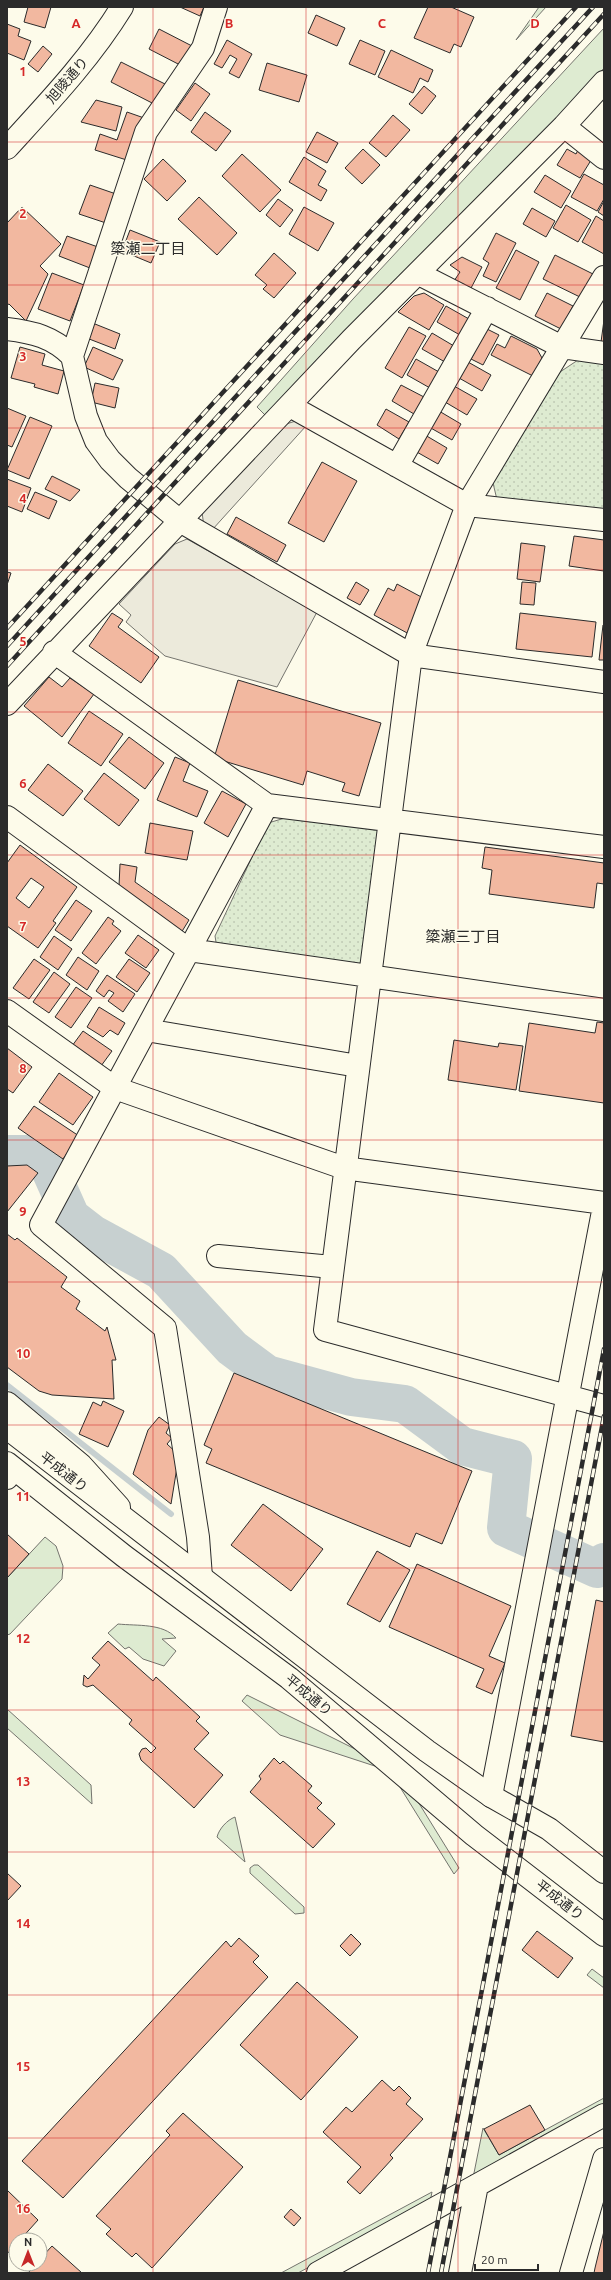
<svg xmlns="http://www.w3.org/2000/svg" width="611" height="2280" viewBox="0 0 611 2280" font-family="Ubuntu,'Noto Sans JP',sans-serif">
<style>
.grass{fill:#deebd1;stroke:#74746e}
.park{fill:url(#park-dots);stroke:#74746e}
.parking{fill:#eceadb;stroke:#74746e}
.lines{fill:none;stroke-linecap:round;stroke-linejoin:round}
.stream{stroke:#c7d0d0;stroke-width:6}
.river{stroke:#c7d0d0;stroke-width:38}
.building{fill:#f2b8a0;stroke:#2b2b2b;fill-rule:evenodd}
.minor-casing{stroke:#2b2b2b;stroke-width:24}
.major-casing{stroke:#2b2b2b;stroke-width:24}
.minor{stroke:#fdfbea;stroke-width:22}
.major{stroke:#fdfbea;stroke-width:22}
.rail-casing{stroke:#2b2b2b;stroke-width:4.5}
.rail{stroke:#fdfbea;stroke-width:3;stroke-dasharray:9;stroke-linecap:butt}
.grid{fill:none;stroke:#d62828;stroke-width:1;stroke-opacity:0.55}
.labels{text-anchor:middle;stroke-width:3;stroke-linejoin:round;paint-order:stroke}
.street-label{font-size:14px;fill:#2b2b2b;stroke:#fdfbea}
.neighbourhood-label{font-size:15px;fill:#2b2b2b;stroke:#fdfbea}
.grid-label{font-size:13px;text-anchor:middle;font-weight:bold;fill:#d62828;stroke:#fdfbea;stroke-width:3;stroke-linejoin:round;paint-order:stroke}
</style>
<defs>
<pattern id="park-dots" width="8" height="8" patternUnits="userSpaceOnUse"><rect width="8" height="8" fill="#deebd1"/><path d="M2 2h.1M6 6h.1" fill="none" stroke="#bfcab4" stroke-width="1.8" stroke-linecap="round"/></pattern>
</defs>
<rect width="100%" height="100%" fill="#fdfbea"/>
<!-- grass -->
<path class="grass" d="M539,7H546L516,40Z
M604,28V68L527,150L266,416L257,407L353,299Z
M45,1537L56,1546L63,1566L62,1579L10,1634L7,1635V1578Z
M118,1624C137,1626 163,1623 176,1638L162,1639L176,1651L164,1666L143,1659L129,1647L125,1649L108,1633Z
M247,1695L399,1771L459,1868L454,1874L390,1771L280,1735L242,1701Z
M7,1709L91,1785L92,1804L7,1728Z
M235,1817L245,1862L217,1837C219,1829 227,1820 235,1817Z
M254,1865H258L304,1907V1913L295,1914L250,1873V1868Z
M592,1969L604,1978V1988L587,1975Z
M604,2098V2107L473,2178L483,2128L499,2155Z
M432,2192L430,2202L298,2273H281Z"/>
<!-- park -->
<path class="park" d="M578,360L604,363V515L498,504L493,483L560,372Z
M285,818L377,828L383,841L366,962L356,969L217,948L215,936L268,823Z"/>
<!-- parking -->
<path class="parking" d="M299,420L306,426L212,530L204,527L202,512L283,425Z
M187,539L317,612L277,687L165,656L126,622L131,615L119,604L175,544Z"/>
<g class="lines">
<!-- stream -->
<path class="stream" d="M7,1385L171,1514"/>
<!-- river -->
<path class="river" d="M7,1154H29L47,1163L71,1217L93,1234L161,1271L232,1348L267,1374L351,1397L405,1404L462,1446L513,1459L506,1528L597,1569L604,1562"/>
</g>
<!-- building -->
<path class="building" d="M28,7H51L45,28L24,22Z
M180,7H204L200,16Z
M428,7H451L474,17L461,47L454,44L450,53L414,38Z
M316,15L345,28L337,46L308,33Z
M7,24L20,29L18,36L31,41L24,60L7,53Z
M159,29L192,46L182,66L149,49Z
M227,40L252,54L239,78L229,73L237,59L230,55L222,68L214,64Z
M360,40L385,51L375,75L349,64Z
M43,46L52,54L38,72L28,64Z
M391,50L433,70L428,82L420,78L413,93L378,77Z
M121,62L167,85L156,105L111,82Z
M267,63L307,75L299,102L259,90Z
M195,83L210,94L191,121L176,110Z
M424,86L436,96L422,114L409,104Z
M96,100L122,107L116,131L81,122Z
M127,112L147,119L133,162L95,150L100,134L117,140Z
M205,112L231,131L216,151L191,132Z
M393,115L410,130L386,157L369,143Z
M317,132L338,143L327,163L306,152Z
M579,148L593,157L580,178L557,165L567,149L576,154Z
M363,149L380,165L362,184L345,168Z
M242,154L281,190L260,212L222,176Z
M304,157L326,171L318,185L327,190L321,201L289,182Z
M163,159L186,181L167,201L144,179Z
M584,174L604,185V199L597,211L571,197Z
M545,175L571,191L561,208L534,192Z
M90,185L119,195L109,224L79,214Z
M199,197L237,233L217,255L178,219Z
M278,199L293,210L280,227L266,215Z
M604,201V216L598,212Z
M566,205L591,220L578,242L553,228Z
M22,207L61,244L40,266L48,274L26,321L9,304L7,305V223Z
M304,207L334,223L318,251L289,234Z
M532,208L555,221L546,237L523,224Z
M596,216L604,221V254L582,242Z
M130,230L160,242L151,263L122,251Z
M496,233L516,243L496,282L483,276L489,263L483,259Z
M67,236L98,247L90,268L59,256Z
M516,250L539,262L520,300L496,288Z
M274,253L296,273L274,298L263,289L267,285L255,275Z
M555,255L593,274L582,298L543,279Z
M462,257L482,267L470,290L454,281L460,272L450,265Z
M52,273L84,285L70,321L38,309Z
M424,293L444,305L429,330L398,312L414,296Z
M547,293L573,306L561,329L535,316Z
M446,306L469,319L460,335L437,322Z
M604,320V342H601Z
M90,322L120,334L115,349L84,337Z
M409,327L426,336L402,378L385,368Z
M487,329L499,335L483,365L471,359Z
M432,333L454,346L445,362L422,349Z
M511,336L537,349L542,358L533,376L491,355L497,344L505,348Z
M20,347L45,354L42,365L64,371L58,394L34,387L35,384L11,378Z
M93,347L123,360L113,380L84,367Z
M416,359L439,372L430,388L407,375Z
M468,362L491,375L482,391L459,378Z
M95,383L119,388L115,408L91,402Z
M401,385L424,397L414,414L392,401Z
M454,386L477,399L467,415L445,402Z
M7,408L26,416L12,447L7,445Z
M386,409L409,422L399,439L377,425Z
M439,411L461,424L452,440L429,427Z
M30,417L52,426L29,479L7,470Z
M425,435L447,448L438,464L415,451Z
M322,462L357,481L324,542L288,523Z
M52,476L80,490L70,501L45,489Z
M7,479L31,488L22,512L7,506Z
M35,492L57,501L49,519L27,509Z
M236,517L286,545L277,562L227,534Z
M574,536L604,540V571L569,566Z
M521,543L545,546L540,582L517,579Z
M7,572L11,573L7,585Z
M356,582L369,590L360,605L347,598Z
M522,582L536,583L534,605L520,604Z
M397,584L427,600L409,634L374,615L388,588L394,591Z
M112,613L123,620L118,627L159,657L141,683L89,646Z
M520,613L596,622L592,657L516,649Z
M603,625H604V660H599Z
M49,677L62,687L70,678L94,694L62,737L24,706Z
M238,680L381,723L359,796L342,791L345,783L307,771L303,785L214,758Z
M89,711L123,734L101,766L68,743Z
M129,737L164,763L145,789L109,762Z
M175,757L190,763L183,781L208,791L197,817L157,800Z
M48,764L83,791L63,816L28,790Z
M104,773L139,800L119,826L84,799Z
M222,791L246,804L228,837L204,823Z
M150,823L193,831L187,860L145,853Z
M20,845L77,887L53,921L56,923L38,948L7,926V863ZM31,878L44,887L29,908L16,898Z
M485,847L604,863V884L597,883L594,908L489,894L492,870L482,868Z
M120,864L137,867L135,882L189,920L181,933L119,886Z
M76,900L92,911L71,941L55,930Z
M108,917L114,921L112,924L121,931L96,964L82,953Z
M138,935L159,950L146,968L125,953Z
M54,936L72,949L58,970L40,957Z
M78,957L99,971L87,990L66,975Z
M34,959L50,970L29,999L13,988Z
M129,959L150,973L137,992L116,977Z
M54,972L70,984L49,1013L33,1002Z
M107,975L135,994L123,1012L108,1001L114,993L109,990L104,997L96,991Z
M76,987L92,998L71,1028L55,1017Z
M99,1007L125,1023L118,1035L110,1030L103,1037L87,1027Z
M597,1022L604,1023V1103L519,1091L529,1023L595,1033Z
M83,1031L112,1051L101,1066L72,1046Z
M454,1040L498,1047L499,1043L523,1046L516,1090L448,1080Z
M7,1048L32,1067L13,1093L7,1089Z
M59,1073L93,1097L73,1125L39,1102Z
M34,1106L79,1136L63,1159L18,1128Z
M27,1165L38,1173L7,1212V1166Z
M7,1234L15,1240L17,1238L67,1277L61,1287L80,1301L76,1309L105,1331L107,1327L116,1360H112L114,1399L52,1395L39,1391L7,1367Z
M234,1373L472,1471L442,1544L416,1533L410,1547L206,1463L212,1449L204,1445Z
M103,1401L124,1411L108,1447L79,1434L93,1402L101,1406Z
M159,1417L170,1425L166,1433L172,1438L167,1444L179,1455L171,1504L133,1474L148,1430Z
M263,1504L323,1549L291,1591L231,1545Z
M7,1534L29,1554L7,1578Z
M377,1551L410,1570L380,1622L347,1604Z
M417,1564L511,1606L489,1656L505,1663L492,1694L476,1687L484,1669L389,1627Z
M596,1600L604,1602V1742L571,1736Z
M108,1641L153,1681L156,1677L200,1717L196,1721L209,1733L194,1749L223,1775L194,1808L141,1760L139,1754L142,1749L146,1748L151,1753L156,1748L129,1724L132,1720L93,1685L87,1687L83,1685L84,1675L88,1679L100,1665L92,1658Z
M274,1758L280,1764L283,1761L312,1786L308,1791L322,1803L317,1808L335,1824L313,1848L250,1792L261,1779L259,1776Z
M7,1873L21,1886L7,1901Z
M537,1931L573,1958L558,1978L522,1950Z
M351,1934L361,1944L350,1956L340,1946Z
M239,1938L259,1956L253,1962L268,1977L63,2198L22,2161L226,1941L231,1947Z
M297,1982L358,2037L301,2100L240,2045Z
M382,2080L394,2091L399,2086L411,2098L406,2104L423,2119L390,2155L393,2158L360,2194L347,2182L361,2167L323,2132L346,2107L352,2112Z
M530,2105L545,2130L499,2155L484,2129Z
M183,2113L243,2167L152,2268L136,2253L132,2257L106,2234L111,2229L96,2216L170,2135L166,2131Z
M7,2190L38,2220L20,2240H16V2244L7,2254Z
M291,2209L301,2218L294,2226L284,2217Z
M604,2231V2273H594L595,2268Z
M52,2246L82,2273H28L36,2264H40V2259Z"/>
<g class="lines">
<defs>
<path id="minor" d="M216,7L203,48L146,132L72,356L86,416L96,441L110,460L128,478L180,521L411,655L604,682
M564,126L604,158
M7,148C48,103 90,59 122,7
M419,274L562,347L604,353
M604,277L467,505L411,655L325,1330L604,1406
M7,329C33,332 53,337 72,356
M290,406L467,505L604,520
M397,466L487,308
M54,652L267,805L604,847
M7,704L351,340L564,126L604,82
M7,817L189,950L604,1010
M7,1011L115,1088L344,1168L604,1203
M146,1030L358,1066
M218,1256L332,1267
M7,1403L81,1465L119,1507
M7,1477V1478
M201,1577L198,1537L165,1328L41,1225L267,805
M491,1796L604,1206
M318,2273L604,2115
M460,2273L477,2185
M571,2273L604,2159"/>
<path id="major" d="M7,1428L427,1751L491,1796L549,1829L604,1872
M7,1463L124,1556L289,1678L474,1835L604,1935"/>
</defs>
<!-- minor casing -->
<use href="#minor" class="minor-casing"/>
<!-- major casing -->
<use href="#major" class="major-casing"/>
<!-- minor -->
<use href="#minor" class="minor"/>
<!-- major -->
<use href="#major" class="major"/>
<defs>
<path id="rail" d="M7,628L576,7
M7,646L593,7
M7,666L604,14
M428,2273L604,1349
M441,2273L604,1416"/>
</defs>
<!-- rail casing -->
<use href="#rail" class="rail-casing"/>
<!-- rail -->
<use href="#rail" class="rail"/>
</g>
<!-- grid -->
<path class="grid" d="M153,7V2273M306,7V2273M458,7V2273M7,142H604M7,285H604M7,428H604M7,570H604M7,712H604M7,855H604M7,998H604M7,1140H604M7,1282H604M7,1425H604M7,1568H604M7,1710H604M7,1852H604M7,1995H604M7,2138H604"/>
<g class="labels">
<!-- street labels -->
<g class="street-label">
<text transform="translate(67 80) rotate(-49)" y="5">旭陵通り</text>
<text transform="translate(64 1472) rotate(38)" y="5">平成通り</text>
<text transform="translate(309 1695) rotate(40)" y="5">平成通り</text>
<text transform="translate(560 1900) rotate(38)" y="5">平成通り</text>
</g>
<!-- neighbourhood labels -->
<g class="neighbourhood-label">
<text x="148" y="254">簗瀬二丁目</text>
<text x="463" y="942">簗瀬三丁目</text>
</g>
</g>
<g class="grid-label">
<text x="76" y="28">A</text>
<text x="229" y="28">B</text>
<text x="382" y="28">C</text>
<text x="535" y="28">D</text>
<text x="23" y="76">1</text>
<text x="23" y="218">2</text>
<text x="23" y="361">3</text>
<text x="23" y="503">4</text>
<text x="23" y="646">5</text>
<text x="23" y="788">6</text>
<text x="23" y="931">7</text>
<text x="23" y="1073">8</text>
<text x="23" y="1216">9</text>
<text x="23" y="1358">10</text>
<text x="23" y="1501">11</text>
<text x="23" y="1643">12</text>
<text x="23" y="1786">13</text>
<text x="23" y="1928">14</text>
<text x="23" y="2071">15</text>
<text x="23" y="2213">16</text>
</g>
<!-- border -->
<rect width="611" height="2280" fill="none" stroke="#2b2b2b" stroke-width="16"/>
<!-- north arrow -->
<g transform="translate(28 2252)"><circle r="19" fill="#fdfbea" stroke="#a9a89e"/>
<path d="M0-3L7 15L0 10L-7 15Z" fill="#c62828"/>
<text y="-6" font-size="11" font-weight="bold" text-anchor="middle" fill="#2b2b2b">N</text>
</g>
<!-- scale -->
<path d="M475 2264v6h63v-6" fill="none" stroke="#2b2b2b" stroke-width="2"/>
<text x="481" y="2264" font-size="12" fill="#2b2b2b" stroke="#fdfbea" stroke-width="3" paint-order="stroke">20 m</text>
</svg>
